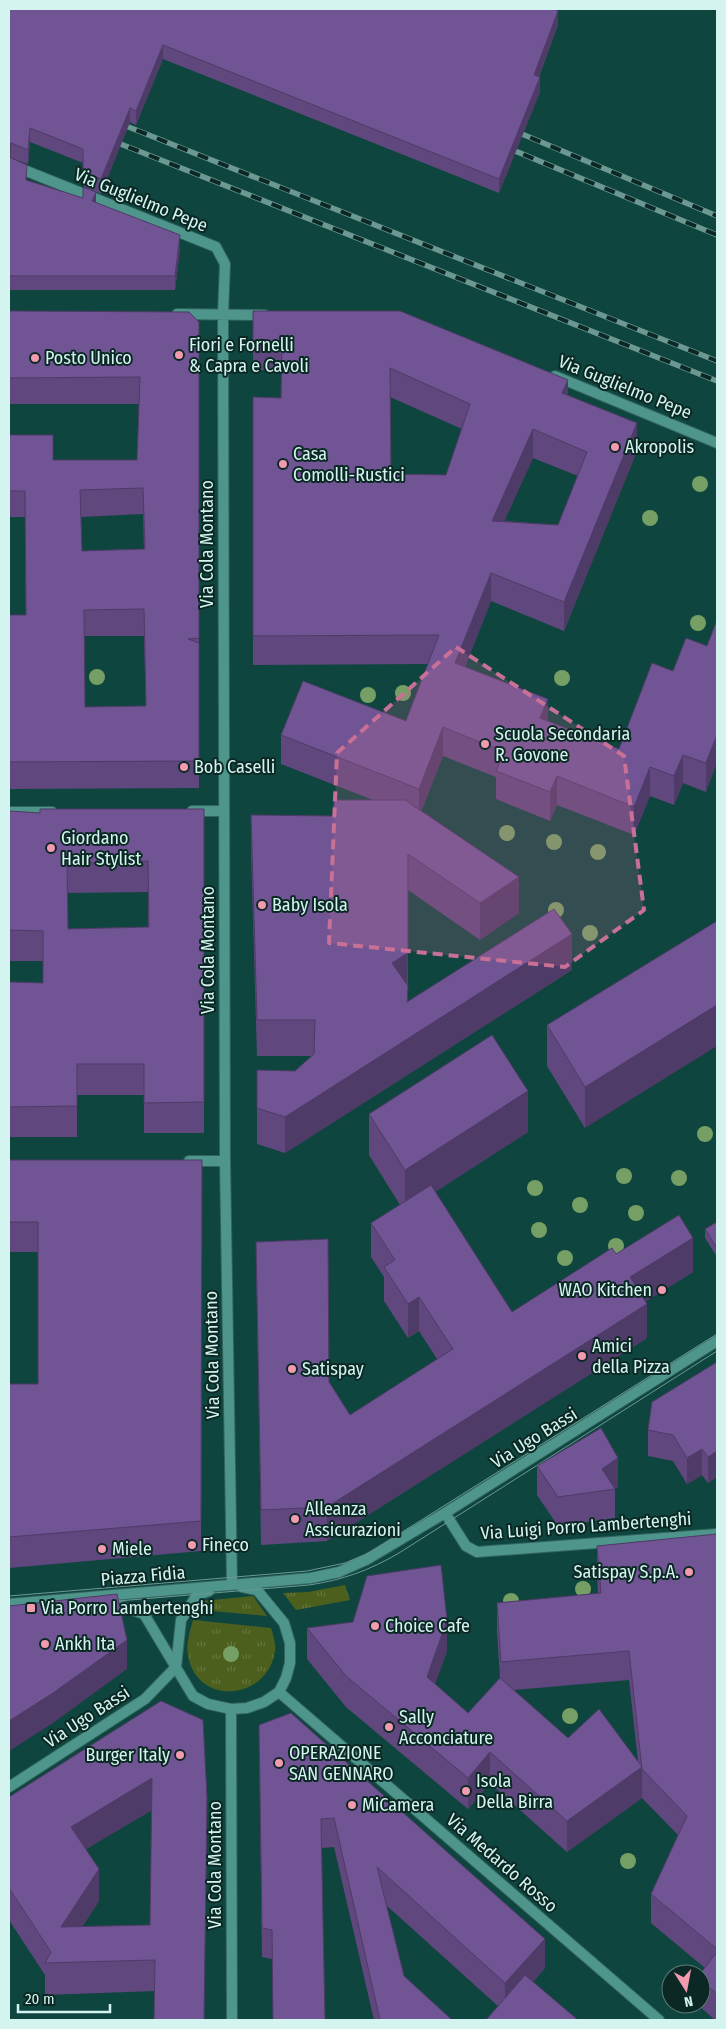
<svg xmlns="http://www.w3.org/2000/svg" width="726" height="2029" viewBox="0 0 726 2029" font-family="'Fira Sans Condensed',sans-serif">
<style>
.grass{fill:url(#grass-tufts)}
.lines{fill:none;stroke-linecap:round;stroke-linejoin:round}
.minor-casing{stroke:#32655f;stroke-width:12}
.minor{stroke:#4e958b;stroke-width:10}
.tram{stroke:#6c9892;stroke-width:1}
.rail-casing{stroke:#6c9892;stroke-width:5.5}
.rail{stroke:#0c2825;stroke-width:4;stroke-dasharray:11;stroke-linecap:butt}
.tree{fill:#759f64}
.wall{fill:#60487e;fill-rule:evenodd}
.shaded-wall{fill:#4e3b67}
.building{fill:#705493;stroke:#4e3b67;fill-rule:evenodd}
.marked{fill:#c97096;fill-opacity:0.2;stroke:#c97096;stroke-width:4;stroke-dasharray:10 6;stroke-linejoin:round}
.poi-dot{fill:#f29ab0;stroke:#0c2825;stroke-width:2}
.labels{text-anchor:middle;stroke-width:4;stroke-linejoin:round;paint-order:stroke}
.street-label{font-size:18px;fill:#d4f5ef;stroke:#0c2825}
.poi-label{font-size:18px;fill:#d4f5ef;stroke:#0c2825;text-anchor:start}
</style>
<defs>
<pattern id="grass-tufts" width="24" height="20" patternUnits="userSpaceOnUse" patternTransform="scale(1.25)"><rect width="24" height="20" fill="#4c5f1c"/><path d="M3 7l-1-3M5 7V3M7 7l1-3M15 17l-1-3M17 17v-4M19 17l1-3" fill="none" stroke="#65773d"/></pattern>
</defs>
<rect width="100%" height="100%" fill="#0f453f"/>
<!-- grass -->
<path class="grass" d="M345,1585L350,1600L296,1610L283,1593L308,1592Z
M253,1596L267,1616L201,1610L203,1601Z
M193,1620L271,1628C273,1635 276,1644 275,1651C268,1701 196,1707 188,1655C186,1644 190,1631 193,1620Z"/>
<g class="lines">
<defs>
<path id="minor" d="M9,164L216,247L225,264L223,314L225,1161L232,1585
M177,314L265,315
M555,376L717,443
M192,811H223
M9,812H52
M189,1161H225
M445,1513L466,1546L477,1552L717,1534
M106,1601L144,1614L193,1696L208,1704L231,1709L247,1708L264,1702L279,1692L286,1678L290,1663V1643L284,1623L257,1590L242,1587
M9,1604L311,1578L339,1572L366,1560L445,1513L717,1341
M176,1667L181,1620L197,1595L209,1591
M279,1692L659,2020
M231,1709L232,2020
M9,1787L145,1699L176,1667"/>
</defs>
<!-- minor casing -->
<use href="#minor" class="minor-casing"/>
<!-- minor -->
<use href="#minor" class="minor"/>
<!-- tram -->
<path class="tram" d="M9,1596L307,1571L345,1563L369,1553L717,1334
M106,1602L309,1585C343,1580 370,1570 399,1553L717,1351"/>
<defs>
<path id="rail" d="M116,122L717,361
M510,129L717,216
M108,139L717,381
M503,146L717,235"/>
</defs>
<!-- rail casing -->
<use href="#rail" class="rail-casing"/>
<!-- rail -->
<use href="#rail" class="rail"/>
</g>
<!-- trees -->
<g class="tree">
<circle cx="700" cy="484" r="8"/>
<circle cx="650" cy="518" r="8"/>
<circle cx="698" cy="623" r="8"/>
<circle cx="97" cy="677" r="8"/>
<circle cx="562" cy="678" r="8"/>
<circle cx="403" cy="693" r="8"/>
<circle cx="368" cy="695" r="8"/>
<circle cx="507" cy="833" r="8"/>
<circle cx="554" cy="842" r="8"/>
<circle cx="598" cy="852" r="8"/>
<circle cx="556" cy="910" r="8"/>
<circle cx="590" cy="933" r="8"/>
<circle cx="705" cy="1134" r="8"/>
<circle cx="624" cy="1176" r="8"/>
<circle cx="679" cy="1178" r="8"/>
<circle cx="535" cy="1188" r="8"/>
<circle cx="580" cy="1205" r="8"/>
<circle cx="636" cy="1213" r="8"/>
<circle cx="539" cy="1230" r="8"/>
<circle cx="616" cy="1246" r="8"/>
<circle cx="565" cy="1258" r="8"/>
<circle cx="583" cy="1589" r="8"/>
<circle cx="511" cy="1601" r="8"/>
<circle cx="231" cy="1654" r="8"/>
<circle cx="570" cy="1716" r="8"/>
<circle cx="628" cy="1861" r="8"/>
</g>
<!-- wall -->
<path class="wall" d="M9,9L558,25L539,77L540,92L499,193L163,59L136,125L130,122L101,194L83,186V163L30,142L28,164L11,158L27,181L96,203L180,249L175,290H9Z
M9,311L199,322V788L9,789V615H26L25,517H9V435L53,460H137L139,404H9ZM143,514L144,549L82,551L81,517ZM84,636H144L146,706L85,707Z
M253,311L568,395L637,451L564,631L491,601L465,667L548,721L619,749L673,671L707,646L706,792L683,783L674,805L650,796L634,835L557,805L550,821L496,799V777L443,756L421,811L519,913L480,940L408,890V1002L572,970L285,1153L257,1144V1108L312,1056H257L251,851V815L333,816L373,800L281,764V735L406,721L428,664L253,665V397L281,398L282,370H253ZM390,397L462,429L446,475L391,474ZM533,458L578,476L558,525L504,521Z
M204,809V1133H144V1095H77V1137H9V982L43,983V961H9V811L40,813ZM148,892V927L68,929L67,893Z
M717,921L585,1128L547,1066V1025Z
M369,1114L528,1132L435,1192L512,1312L616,1254L693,1272L646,1301L647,1338L327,1541L261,1545L256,1242L329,1382L350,1415L437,1359L419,1331L408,1338L384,1301V1277L371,1257V1223L400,1205L369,1155Z
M9,1160H202L201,1551L9,1568V1384H38V1252H9Z
M717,1222V1257L705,1238V1229Z
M717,1362V1477L708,1483L702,1475L687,1484L673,1461L648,1456V1430Z
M537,1466L618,1487L615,1489V1518L558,1526L537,1495Z
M717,1534V2020H715L698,2005V2004H701V1974L705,1968L651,1923V1894L678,1835L642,1798L567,1852L490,1783L468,1809L346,1707L307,1659V1628L447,1651L435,1684L468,1713L500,1678L497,1631V1603L598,1594L597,1574V1546ZM629,1680L638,1761L568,1738L514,1690Z
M161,1701L207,1828L155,1991L45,1995V1975L9,1920V1797ZM152,1810L150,1925L82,1927L99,1901L86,1849Z
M259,1725L545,1968L533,1982L498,2006L386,1905L404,1976L452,2020H374L334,1847L322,1848L272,1959L262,1957Z"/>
<!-- shaded-wall -->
<path class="shaded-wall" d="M558,11V25L534,89V75Z
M163,45V59L136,125V111Z
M540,77V92L499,193V179Z
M130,108V122L101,194V179Z
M30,128V142L28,164V150Z
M11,143V158H9V144Z
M96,192V206L92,201Z
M180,235V249L175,290V276Z
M568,380V409L562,393Z
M637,423V451L564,631V602Z
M533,429V458L492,549V521Z
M491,573V601L455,692V663Z
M548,699V728L540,718Z
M443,727V756L419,818V789Z
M717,735V763L706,792V763Z
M683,755V783L674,805V776Z
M650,767V796L634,835V807Z
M557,776V805L550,821V792Z
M519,877V913L480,940V903Z
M408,890L407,1038L392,963Z
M572,934V970L285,1153V1117Z
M717,1005V1046L585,1128V1087Z
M528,1091V1132L405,1211V1170Z
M693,1238V1272L630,1311V1277Z
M419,1297V1331L408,1338V1304Z
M647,1304V1338L327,1541V1507Z
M702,1449V1475L687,1484V1458Z
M717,1451V1477L708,1483V1457Z
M618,1458V1487L615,1489L602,1469Z
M447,1620V1651L427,1708V1677Z
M127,1640V1669L53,1723L9,1751V1721Z
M490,1752V1783L468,1809V1778Z
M642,1767V1798L567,1852V1821Z
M152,1778V1810L71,1858V1827Z
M207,1797V1828L204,2020Z
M99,1869V1901L61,1959V1927Z
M545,1939V1968L505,2012V1983Z"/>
<!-- building -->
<path class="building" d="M9,9H554L558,11L534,75L540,77L499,179L163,45L136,111L130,108L101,179L83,172V149L30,128L28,150L11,143L9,144Z
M9,157L27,165L26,180L83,198V187L96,192L92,201L180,235L175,276H9Z
M9,311L189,312L199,322V638L188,639L199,643V761L9,762V615H26L25,491H9V435H53V460H137L140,377L9,378ZM143,488L145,549L82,551L80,490ZM144,609L146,706L85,707L84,610Z
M253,311H400L568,380L562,393L637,423L564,602L491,573L455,663L548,699L540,718L619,749L652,663L673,671L686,638L707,646L717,620V735L706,763L683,755L674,776L650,767L634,807L557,776L550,792L496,771L504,752L443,727L419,789L281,735L303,681L406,721L439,635L253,636V397L281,398L282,342L253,341ZM390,368L470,404L446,475L391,474ZM533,429L587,452L558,525L492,521Z
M334,800H405L519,877L480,903L408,854V953L392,963L408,986L407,1002L554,909L572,934L285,1117L257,1108V1070L295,1071L314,1054L315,1020H257L251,815L333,816Z
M40,809H204V1102L144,1103V1064H77V1106L9,1107V982L43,983V931L9,930V811L40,813ZM148,861L149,927L68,929L67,863Z
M717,921V1005L585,1087L547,1025Z
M492,1035L528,1091L405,1170L369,1114Z
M9,1160H202L201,1521L9,1537V1384H38V1222H9Z
M431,1185L512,1312L612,1248L616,1254L679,1215L693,1238L630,1277L647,1304L327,1507L261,1510L256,1242L328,1239L329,1382L350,1415L453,1349L419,1297L408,1304L384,1267L395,1260L371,1223Z
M717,1222V1248L705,1229Z
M717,1362V1451L708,1457L702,1449L687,1458L673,1435L648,1430L652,1402Z
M601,1428L618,1458L602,1469L615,1489L558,1497L537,1466Z
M717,1534V1949L651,1894L687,1816L642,1769L629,1651L501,1662L497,1603L601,1593L597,1546Z
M441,1565L447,1620L427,1677L468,1713L500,1678L568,1738L599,1709L642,1767L567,1821L490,1752L468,1778L346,1676L307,1628L353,1622L367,1576Z
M117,1594L127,1640L53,1693L9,1721V1606Z
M161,1701L203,1720L207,1797L204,2020H154L155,1960L45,1963L51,1952L9,1888V1797ZM152,1778L150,1925L61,1927L99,1869L71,1827Z
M291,1713L545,1939L505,1983L377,1867L404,1976L452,2020H380L334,1818L321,1819L325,2020H273L272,1930L262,1928L259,1725Z
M717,1952V1994L701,1980V1974H700Z
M525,1975L578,2020H486Z"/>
<!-- marked area -->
<path class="marked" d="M456,647L624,756L644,910L565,967L329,943L337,753Z"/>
<!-- markers -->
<g class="poi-dot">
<circle cx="179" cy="355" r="5"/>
<circle cx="35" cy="358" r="5"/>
<circle cx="615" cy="447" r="5"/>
<circle cx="283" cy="464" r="5"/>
<circle cx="485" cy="744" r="5"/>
<circle cx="184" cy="767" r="5"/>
<circle cx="51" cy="848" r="5"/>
<circle cx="262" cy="905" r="5"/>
<circle cx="662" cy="1290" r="5"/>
<circle cx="582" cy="1356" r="5"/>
<circle cx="292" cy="1369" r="5"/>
<circle cx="295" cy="1519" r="5"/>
<circle cx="192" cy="1545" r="5"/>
<circle cx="102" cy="1549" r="5"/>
<circle cx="689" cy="1572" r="5"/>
<rect x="26" y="1603" width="10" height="10" rx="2.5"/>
<circle cx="375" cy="1626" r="5"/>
<circle cx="45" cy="1644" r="5"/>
<circle cx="389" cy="1727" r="5"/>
<circle cx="180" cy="1755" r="5"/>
<circle cx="279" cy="1763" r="5"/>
<circle cx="466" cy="1791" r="5"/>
<circle cx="352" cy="1805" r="5"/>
</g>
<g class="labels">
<!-- street labels -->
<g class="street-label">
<text transform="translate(141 200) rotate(22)" y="6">Via Guglielmo Pepe</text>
<text transform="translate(625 387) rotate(22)" y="6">Via Guglielmo Pepe</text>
<text transform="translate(207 544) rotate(-90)" y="6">Via Cola Montano</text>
<text transform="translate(208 950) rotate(-90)" y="6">Via Cola Montano</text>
<text transform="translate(212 1355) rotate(-91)" y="6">Via Cola Montano</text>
<text transform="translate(534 1438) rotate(-32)" y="6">Via Ugo Bassi</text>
<text transform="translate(586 1526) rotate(-4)" y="6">Via Luigi Porro Lambertenghi</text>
<text transform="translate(143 1576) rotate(-5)" y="6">Piazza Fidia</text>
<text transform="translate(87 1717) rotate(-33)" y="6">Via Ugo Bassi</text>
<text transform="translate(502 1863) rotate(41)" y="6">Via Medardo Rosso</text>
<text transform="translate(215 1865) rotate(-90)" y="6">Via Cola Montano</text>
</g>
<!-- poi labels -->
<g class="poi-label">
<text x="189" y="351">Fiori e Fornelli<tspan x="189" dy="21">&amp; Capra e Cavoli</tspan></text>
<text x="45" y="364">Posto Unico</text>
<text x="625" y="453">Akropolis</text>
<text x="293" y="460">Casa<tspan x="293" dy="21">Comolli-Rustici</tspan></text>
<text x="495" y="740">Scuola Secondaria<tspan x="495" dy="21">R. Govone</tspan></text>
<text x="194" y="773">Bob Caselli</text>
<text x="61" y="844">Giordano<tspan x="61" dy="21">Hair Stylist</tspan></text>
<text x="272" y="911">Baby Isola</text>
<text x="652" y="1296" text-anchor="end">WAO Kitchen</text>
<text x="592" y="1352">Amici<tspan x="592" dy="21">della Pizza</tspan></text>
<text x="302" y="1375">Satispay</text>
<text x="305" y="1515">Alleanza<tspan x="305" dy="21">Assicurazioni</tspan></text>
<text x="202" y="1551">Fineco</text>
<text x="112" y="1555">Miele</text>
<text x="679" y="1578" text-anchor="end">Satispay S.p.A.</text>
<text x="41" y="1614">Via Porro Lambertenghi</text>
<text x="385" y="1632">Choice Cafe</text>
<text x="55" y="1650">Ankh Ita</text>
<text x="399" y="1723">Sally<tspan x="399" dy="21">Acconciature</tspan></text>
<text x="289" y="1759">OPERAZIONE<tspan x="289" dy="21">SAN GENNARO</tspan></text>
<text x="170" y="1761" text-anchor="end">Burger Italy</text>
<text x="476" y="1787">Isola<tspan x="476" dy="21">Della Birra</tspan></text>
<text x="362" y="1811">MiCamera</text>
</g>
</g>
<!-- border -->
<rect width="726" height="2029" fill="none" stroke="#d4f5ef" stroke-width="20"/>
<!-- north arrow -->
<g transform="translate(686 1989) rotate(169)"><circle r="24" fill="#0c2825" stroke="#5c7a76"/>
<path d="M0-4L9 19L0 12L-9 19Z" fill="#f29ab0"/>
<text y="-8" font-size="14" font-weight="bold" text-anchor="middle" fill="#d4f5ef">N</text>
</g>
<!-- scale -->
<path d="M18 2004v8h92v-8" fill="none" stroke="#d4f5ef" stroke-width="2.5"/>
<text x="25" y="2004" font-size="15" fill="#d4f5ef" stroke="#0c2825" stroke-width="4" paint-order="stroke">20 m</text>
</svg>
